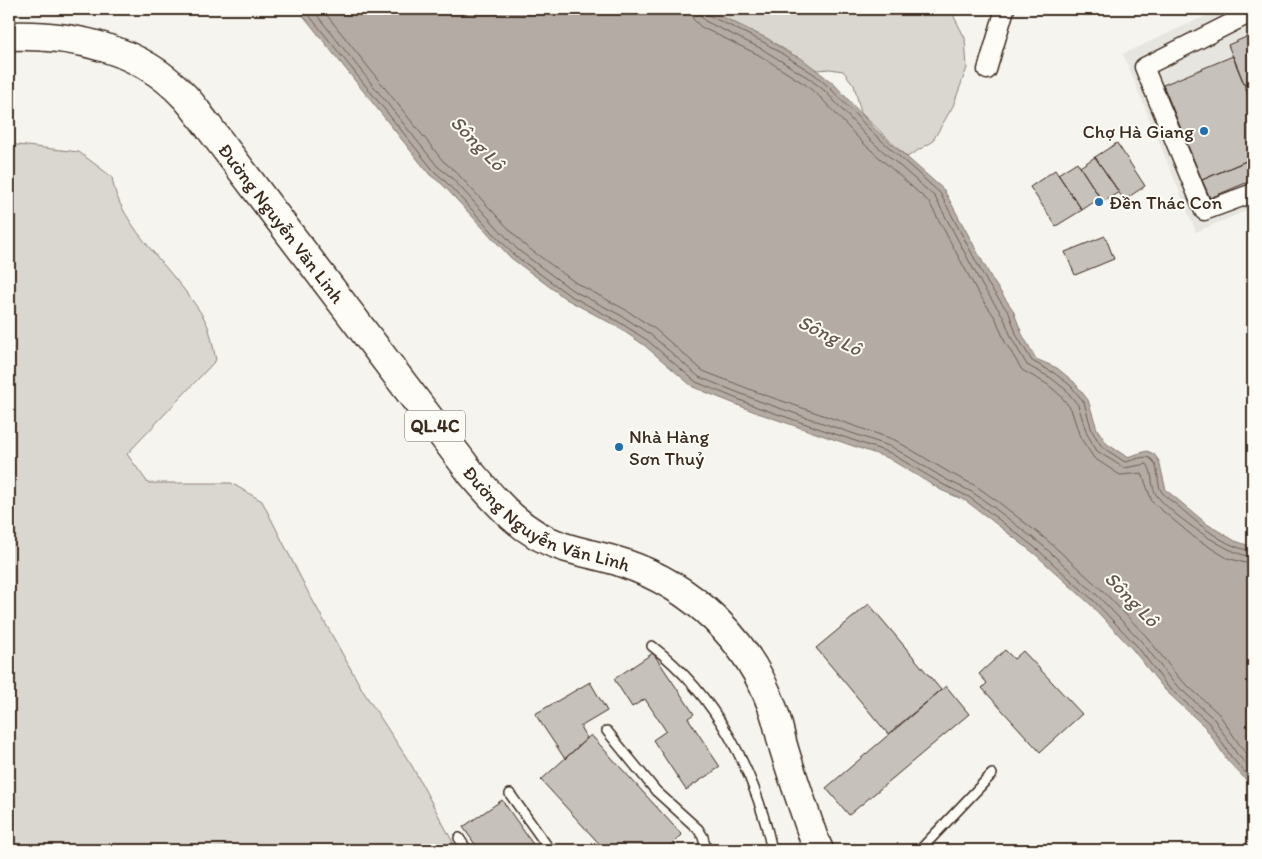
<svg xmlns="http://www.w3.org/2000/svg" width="1262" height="859" viewBox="0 0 1262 859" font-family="Itim,sans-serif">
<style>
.built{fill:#e7e5df}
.green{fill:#dad6d0;stroke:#8a8077}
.water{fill:#b4aca4;stroke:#84786e}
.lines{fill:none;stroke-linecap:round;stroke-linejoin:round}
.shore{stroke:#6b5e54;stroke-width:1}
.building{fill:#c7c1bb;stroke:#3b2a1e}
.service-casing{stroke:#3b2a1e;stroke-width:12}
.minor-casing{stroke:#3b2a1e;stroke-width:21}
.trunk-casing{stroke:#3b2a1e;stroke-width:31}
.service{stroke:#fdfcf7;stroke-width:9}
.minor{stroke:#fdfcf7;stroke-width:18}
.trunk{stroke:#fdfcf7;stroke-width:28}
.poi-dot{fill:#1f6fb2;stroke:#fdfcf7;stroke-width:2}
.labels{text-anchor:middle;stroke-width:4;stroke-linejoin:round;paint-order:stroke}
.shield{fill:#fdfcf7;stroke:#75695f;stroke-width:1}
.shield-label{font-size:18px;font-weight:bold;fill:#3b2a1e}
.poi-label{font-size:19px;fill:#3b2a1e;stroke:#fdfcf7;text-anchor:start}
.street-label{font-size:19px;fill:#3b2a1e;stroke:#fdfcf7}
.water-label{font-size:20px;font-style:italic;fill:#65584d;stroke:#fdfcf7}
</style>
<rect width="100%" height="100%" fill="#f5f4ee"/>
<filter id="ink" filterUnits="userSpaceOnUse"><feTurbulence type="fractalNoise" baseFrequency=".02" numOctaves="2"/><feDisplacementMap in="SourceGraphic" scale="10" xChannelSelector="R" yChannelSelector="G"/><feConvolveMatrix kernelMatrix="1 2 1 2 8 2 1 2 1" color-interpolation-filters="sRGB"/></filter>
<g filter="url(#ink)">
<!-- built -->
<path class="built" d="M1221,9H1253V208L1196,232L1123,54Z"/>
<!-- green -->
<path class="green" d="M706,9H950L965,38L967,68L953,106L932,142L907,157L861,113L854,85L843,71L830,69L817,70L768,39Z
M9,144L79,152L112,177C117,225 181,276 205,320C211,331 213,348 216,360L127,454L148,483H231L262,501L308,592L363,691L412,766L457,850H9Z"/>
<!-- water -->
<path class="water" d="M298,9H706L768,39L788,53L801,58L834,84L875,129L944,190L993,281L1013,310L1022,334L1036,359L1057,368L1074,382L1088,400L1097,429L1107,444L1127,457L1147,451L1154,454L1159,461L1166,490L1207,524L1235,541L1253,547V792L1248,782L1228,761L1205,727L1165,690L1133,650L1090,604L1035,554L986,516L966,501L941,490L888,458L755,412L693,387L644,345L616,326L566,299L511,258L442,184L430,175Z"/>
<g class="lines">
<!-- shore -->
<path class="shore" d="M304,9L434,171L445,181L514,255L569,295L619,322L647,340L696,382L757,407L890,453L944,485L969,497L989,512L1038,550L1094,601L1137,646L1168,687L1209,723L1232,758L1253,781
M312,9L438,167L450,176L518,250L572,290L622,316L651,335L699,377L759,401L892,447L947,480L972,492L993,507L1042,545L1098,596L1142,642L1173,682L1214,719L1237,754L1253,771
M322,9L443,161L455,171L523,244L576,283L626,310L655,329L703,371L762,394L895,440L950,473L976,486L997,501L1047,540L1103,591L1147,637L1178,677L1219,714L1243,750L1253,760
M691,9L693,19L701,27L759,55L806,85L821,98L862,142L929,202L977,291L996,319L1005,342L1022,370L1047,384L1060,395L1071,409L1080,437L1094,458L1120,475L1142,473L1152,502L1195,538L1227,558L1253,565
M699,9L700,15L705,21L762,49L810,79L826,92L867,137L935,197L983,287L1003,316L1012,339L1027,365L1051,378L1066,390L1078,405L1087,434L1097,451L1124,468L1147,464C1154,473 1150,487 1157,496C1172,515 1229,556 1253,557
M705,9L708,15L765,43L814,74L830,88L872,132L940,193L988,284L1009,313L1017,336L1032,361L1054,373L1070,385L1084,402L1092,431L1102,447L1125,462C1132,461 1146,454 1151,459C1160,466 1156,481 1161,491C1165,497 1173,502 1178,506C1199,524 1225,548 1253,551"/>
</g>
<!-- building -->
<path class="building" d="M1253,34V106L1228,45Z
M1233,56L1253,106V158L1202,180L1163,85Z
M1117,143L1145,186L1124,200L1095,157Z
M1095,157L1119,192L1103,202L1080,167Z
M1253,158V180L1210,198L1202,180Z
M1077,162L1100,198L1082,210L1058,174Z
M1055,170L1082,210L1056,226L1030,187Z
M1105,236L1114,259L1075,275L1065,252Z
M869,604L941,690L888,734L816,648Z
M1005,650L1014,659L1023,651L1082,714L1040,752L982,688L987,683L979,674Z
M653,653L694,714L688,718L720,767L686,790L653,740L666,731L645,699L632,707L614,679Z
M590,682L607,711L580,727L587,738L565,759L535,714Z
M946,686L969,714L849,815L826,788Z
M591,735L682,835L665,850H605L541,780Z
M502,800L537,850H479L463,827Z"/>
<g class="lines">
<defs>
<path id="service" d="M652,646C716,695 756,773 772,850
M607,731L656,791L698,829L703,837L706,850
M510,794L550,850
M459,838L467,850
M920,850L992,774"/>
<path id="minor" d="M1253,12L1144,67L1204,211L1253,193
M987,70L1005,9"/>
<g id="trunk">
<path id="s1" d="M9,36C72,34 140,48 184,96C193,105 200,116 208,126L471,473C497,503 522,533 561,546C581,553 603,556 623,563C692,586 749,640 773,709C778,722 780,736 784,749C793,779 804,809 814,839L819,850"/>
</g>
</defs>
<!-- service casing -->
<use href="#service" class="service-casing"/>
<!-- minor casing -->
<use href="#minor" class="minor-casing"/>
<!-- trunk casing -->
<use href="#trunk" class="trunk-casing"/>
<!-- service -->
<use href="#service" class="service"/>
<!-- minor -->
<use href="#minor" class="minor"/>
<!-- trunk -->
<use href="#trunk" class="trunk"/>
</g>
</g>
<!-- markers -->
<g class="poi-dot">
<circle cx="1204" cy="131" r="5"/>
<circle cx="1099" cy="202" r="5"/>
<circle cx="619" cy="447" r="5"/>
</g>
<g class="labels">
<!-- shield labels -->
<rect class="shield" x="405" y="410.5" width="60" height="31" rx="4"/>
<g class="shield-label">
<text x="435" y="432">QL.4C</text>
</g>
<!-- poi labels -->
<g class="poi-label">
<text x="1194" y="138" text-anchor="end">Chợ Hà Giang</text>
<text x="1109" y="209">Đền Thác Con</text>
<text x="629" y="443">Nhà Hàng<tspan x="629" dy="22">Sơn Thuỷ</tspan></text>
</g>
<!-- street labels -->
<g class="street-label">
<text dy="7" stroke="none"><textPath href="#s1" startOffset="351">Đường Nguyễn Văn Linh</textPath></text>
<text dy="7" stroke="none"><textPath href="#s1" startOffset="756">Đường Nguyễn Văn Linh</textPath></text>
</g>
<!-- water labels -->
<g class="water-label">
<text transform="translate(478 143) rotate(46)" y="7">Sông Lô</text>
<text transform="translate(830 335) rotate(26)" y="7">Sông Lô</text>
<text transform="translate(1132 599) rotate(46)" y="7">Sông Lô</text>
</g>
</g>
<!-- margin -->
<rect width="1262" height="859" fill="none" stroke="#fdfcf7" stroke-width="30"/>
<rect x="15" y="15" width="1232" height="829" fill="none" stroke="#3b2a1e" stroke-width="2" filter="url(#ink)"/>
</svg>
